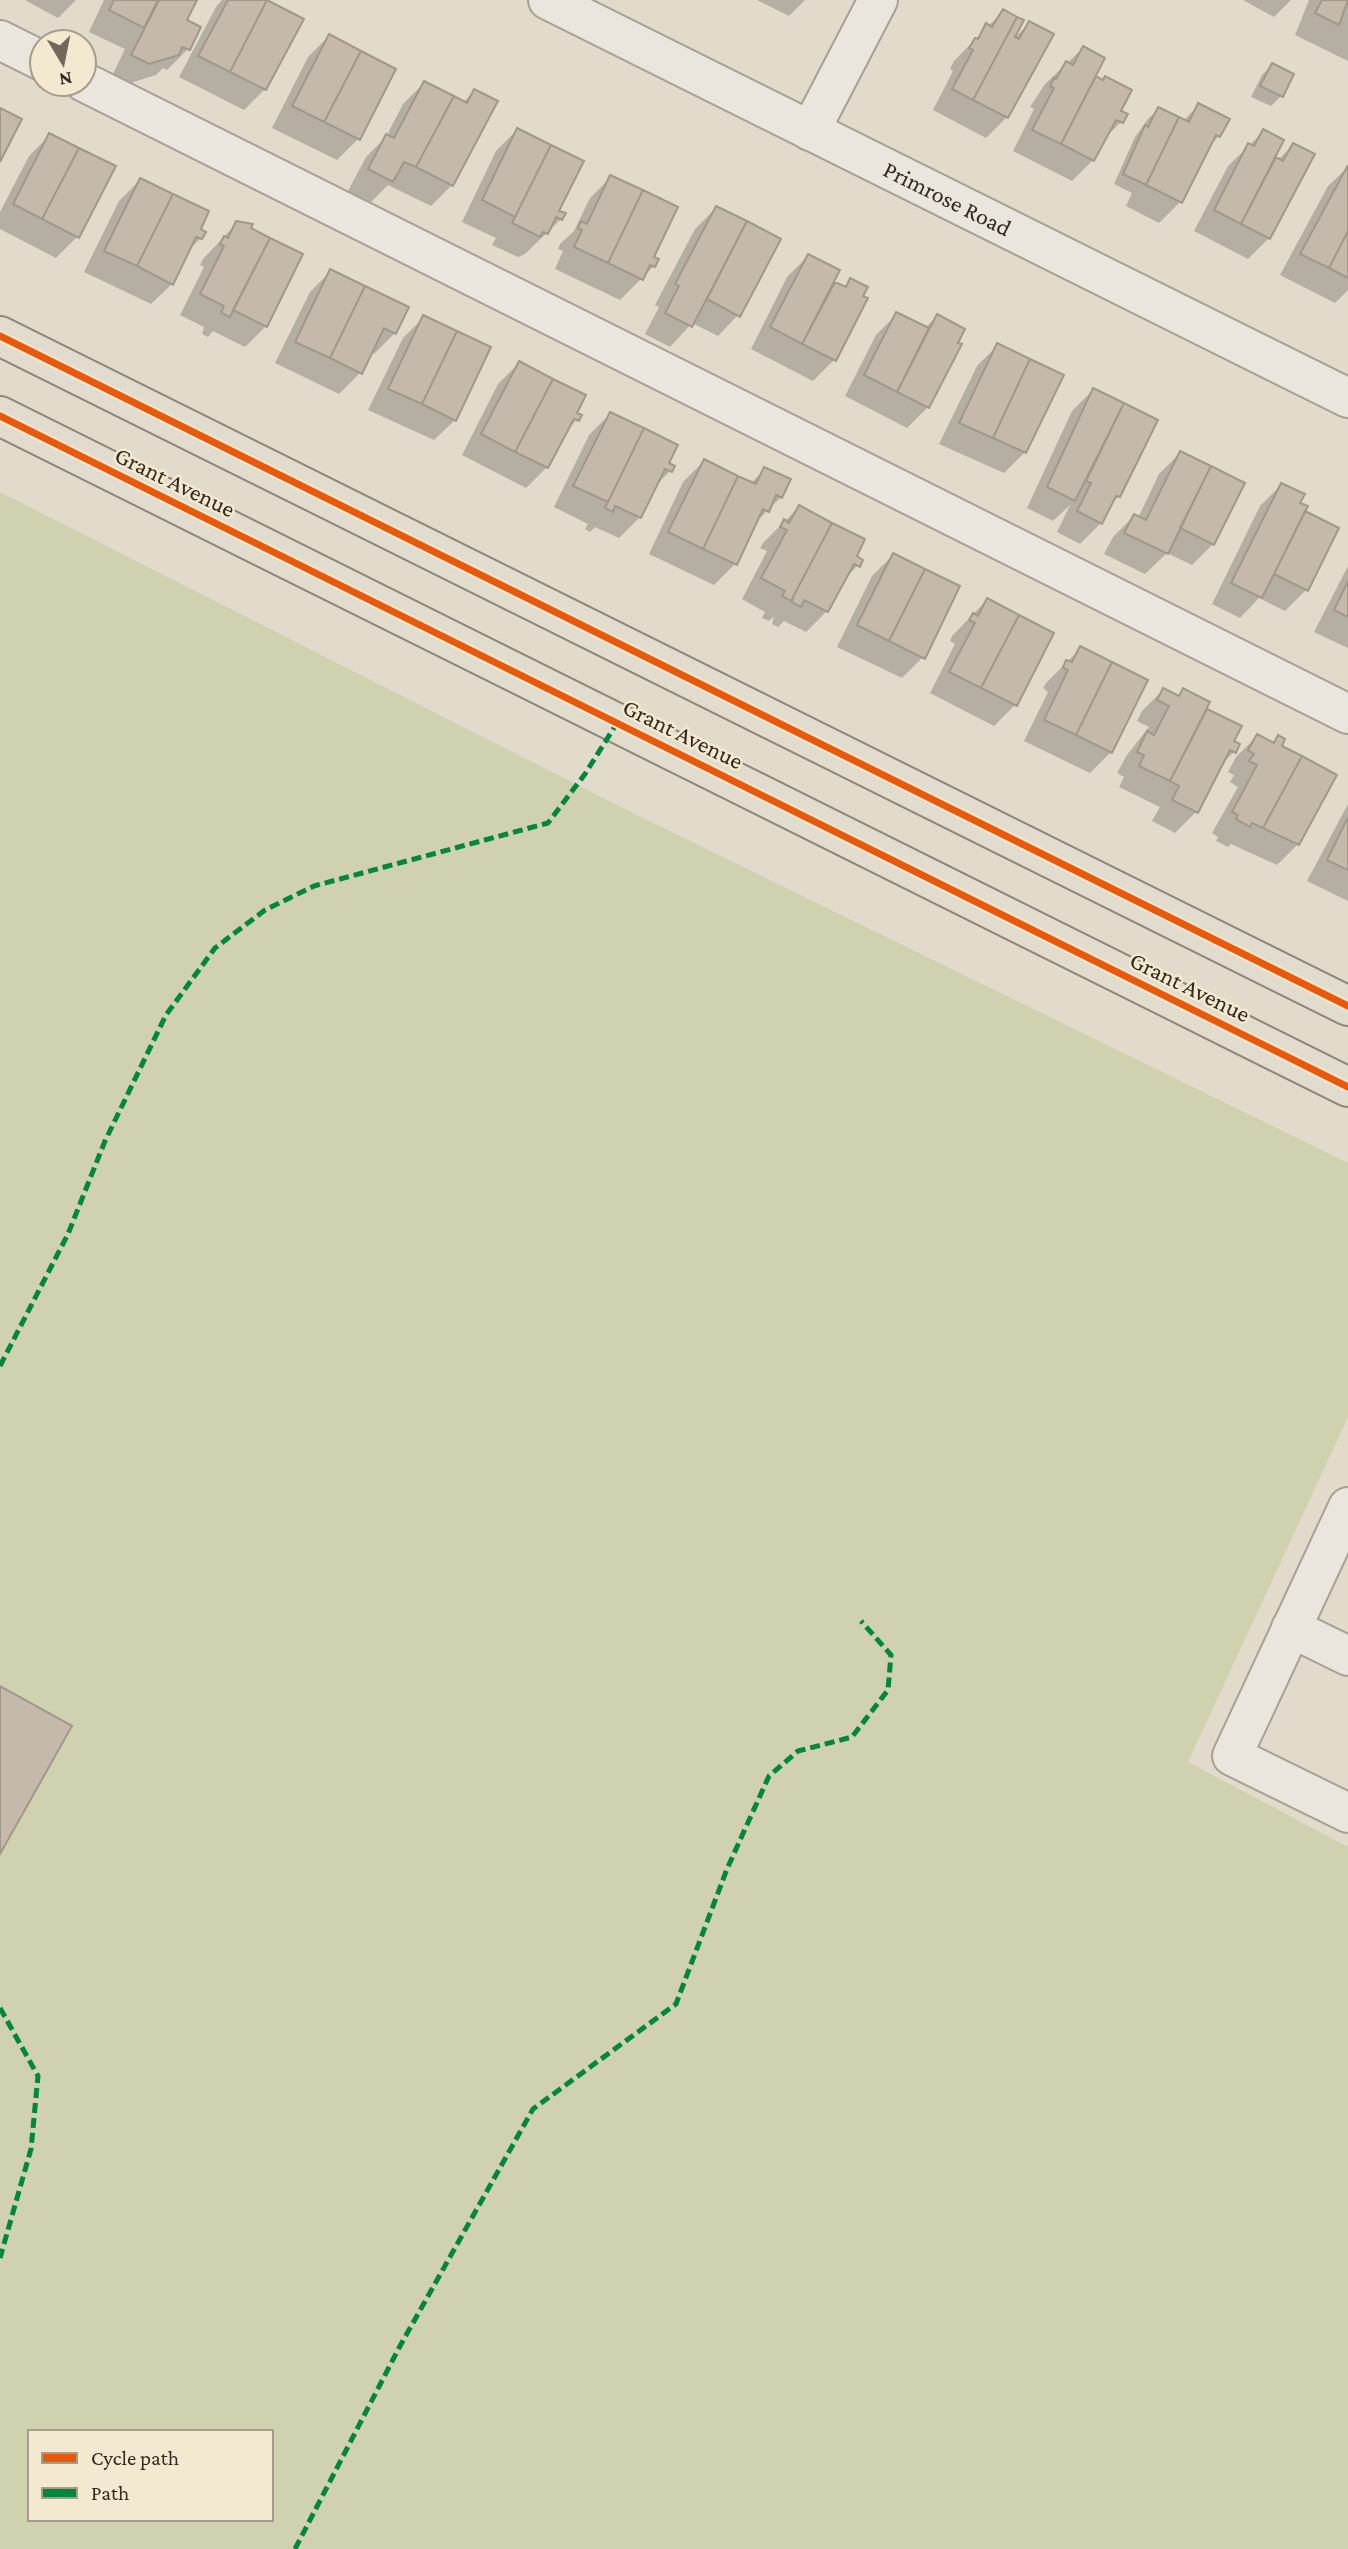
<svg xmlns="http://www.w3.org/2000/svg" width="1348" height="2549" viewBox="0 0 1348 2549" font-family="'Crimson Pro',serif">
<style>
.green{fill:#d0d1ae;fill-rule:evenodd}
.shadow{fill:#0003}
.building{fill:#c5b9ac;stroke:#a2978b;stroke-width:2}
.lines{fill:none;stroke-linecap:round;stroke-linejoin:round}
.minor-casing{stroke:#a7a095;stroke-width:42}
.major-casing{stroke:#8c867b;stroke-width:42}
.minor{stroke:#eae6dd;stroke-width:38}
.major{stroke:#e1dcce;stroke-width:38}
.quiet{stroke:#00873e;stroke-width:5;stroke-dasharray:10 5;stroke-linecap:butt}
.cycleway-casing{stroke:#f3e9d1;stroke-width:11}
.cycleway{stroke:#e8590c;stroke-width:7}
.labels{text-anchor:middle;stroke-width:5;stroke-linejoin:round;paint-order:stroke}
.street-label{font-size:24px;fill:#34291e;stroke:#f3e9d1}
</style>
<rect width="100%" height="100%" fill="#e2dbcb"/>
<!-- green -->
<path class="green" d="M0,492L631,812L1348,1163V1417L1188,1762L1348,1847V2549H0ZM30,2432H271V2519H30Z"/>
<!-- shadow -->
<path class="shadow" d="M25,0H76L58,18Z
M104,0H195L185,21L188,49L167,70L163,68L156,75L127,84L112,76L125,49L89,32Z
M222,0H264L265,89L244,110L179,77L216,7Z
M757,0H805L789,16Z
M1243,0H1291L1274,17Z
M1309,0H1348V61L1295,35Z
M1003,11L1012,40L1030,23L1007,117L986,138L933,110L953,71L950,69L954,61Z
M329,36L394,70L358,139L337,160L272,128L308,57Z
M1083,48L1093,77L1102,81L1121,122L1104,139L1093,160L1072,181L1013,151L1034,109L1030,107L1045,84Z
M1272,65L1281,96L1271,106L1251,97L1262,75Z
M424,83L463,103L474,91L452,185L431,206L388,185L371,202L348,191L366,157L386,137L403,104Z
M1199,105L1219,136L1208,147L1180,202L1159,223L1126,206L1132,193L1114,184L1135,137L1148,119L1158,109L1183,121Z
M517,130L561,219L525,254L518,257L492,245L496,238L462,222L496,151Z
M1264,131L1273,157L1278,160L1293,145L1269,238L1248,259L1194,231L1228,166Z
M50,135L77,237L56,258L0,229V212L29,156Z
M1348,167V290L1335,303L1280,275L1328,186Z
M611,177L654,266L620,300L555,269L563,251L558,249L560,244L574,231L590,198Z
M140,180L198,230L201,238L187,252L172,284L151,304L84,272L119,201Z
M716,208L778,239L738,315L718,336L692,323L670,347L645,334L659,307L655,305L695,229Z
M237,223L266,326L245,347L213,331L208,337L202,334L204,327L180,315L204,267L200,265L203,259Z
M808,256L832,282L843,288L851,280L834,360L813,381L751,349L787,277Z
M331,271L395,333L374,354L370,352L360,373L339,394L275,363L310,292Z
M897,314L925,328L937,316L928,407L907,428L845,396L876,335Z
M424,317L455,420L434,440L368,410L403,338Z
M998,345L1025,452L1004,473L939,444L977,366Z
M519,363L579,416L565,433L547,467L526,488L462,455L498,384Z
M1093,390L1156,421L1119,496L1109,506L1101,523L1080,544L1057,532L1070,505L1053,521L1027,508L1072,411Z
M610,414L667,464L670,471L655,486L640,517L619,538L595,527L590,532L585,529L588,524L554,507L589,435Z
M1180,453L1213,544L1192,565L1167,553L1145,574L1104,554L1113,537L1134,516L1138,518L1159,474Z
M704,461L750,484L765,469L781,497L754,524L735,564L714,585L649,554L683,482Z
M1281,485L1303,512L1306,590L1285,611L1259,598L1240,618L1212,604L1260,506Z
M799,507L854,557L858,565L843,581L827,611L806,632L784,621L778,627L772,624L774,616L769,621L762,618L765,612L742,599L767,551L760,548L763,543Z
M893,555L923,657L902,678L837,647L872,576Z
M1348,566V648L1314,632Z
M987,600L1015,705L994,726L930,693L955,644L950,641L952,636Z
M1081,648L1111,752L1090,773L1024,741L1048,692L1043,688L1046,683Z
M1163,690L1176,697L1183,690L1205,709L1240,727L1232,742L1234,752L1219,767L1196,812L1175,833L1152,821L1160,807L1119,787L1124,777L1117,773L1127,755L1149,727L1137,721L1142,711Z
M1257,736L1272,744L1278,738L1298,844L1277,865L1231,844L1228,847L1216,841L1218,837L1212,833L1238,787L1230,782L1234,775L1228,772L1236,757Z
M1348,804V901L1307,881Z"/>
<!-- building -->
<path class="building" d="M114,0H158L144,28L109,10Z
M159,0H197L187,20L201,27L190,50L182,47L179,55L149,64L131,55Z
M228,0H267L230,72L198,56Z
M267,0L304,19L266,90L230,72Z
M1322,0H1348L1339,25L1315,13Z
M1003,9L1017,17L973,100L952,89L973,50L969,48L975,38L978,39L986,23L992,27Z
M1017,17L1024,20L1015,37L1019,39L1029,21L1054,34L1008,118L973,100Z
M329,34L361,51L324,122L292,106Z
M1083,46L1105,58L1061,144L1032,130L1054,88L1050,86L1054,78L1056,79L1066,61L1073,65Z
M361,51L396,69L360,140L324,122Z
M1272,63L1294,74L1283,97L1260,86Z
M1096,76L1103,80L1105,76L1132,90L1121,111L1128,114L1123,123L1116,120L1094,161L1061,144Z
M424,81L454,96L416,167L404,162L393,182L368,169L386,134L394,138Z
M474,89L498,101L453,186L416,167L454,96L467,103Z
M1198,103L1230,119L1220,137L1216,135L1182,203L1146,185L1179,117L1189,122Z
M1158,107L1179,117L1146,185L1123,174L1145,125L1148,127Z
M0,108L22,119L0,162Z
M517,128L551,145L515,217L482,200Z
M1263,129L1284,140L1241,224L1214,210L1248,143L1254,146Z
M49,133L79,148L42,219L13,204Z
M1293,143L1315,154L1270,239L1241,224L1276,157L1283,161Z
M551,145L584,161L559,211L566,213L562,220L556,217L548,234L543,232L540,237L512,223Z
M79,148L116,166L79,238L42,219Z
M1348,165V231L1329,268L1300,254Z
M610,175L643,190L608,263L574,247L582,230L578,228L581,221L587,224Z
M140,178L173,194L137,266L104,251Z
M643,190L678,207L654,257L659,259L655,267L650,265L643,280L608,263Z
M173,194L209,211L201,229L206,232L202,239L196,237L173,285L137,266Z
M716,206L747,221L692,327L665,313L679,286L675,284Z
M236,221L253,224L251,228L270,238L230,317L221,313L224,306L200,294L224,246L220,244L224,236L228,238Z
M747,221L781,239L740,317L707,299Z
M1348,231V278L1329,268Z
M270,238L303,254L267,327L233,310Z
M808,254L840,270L802,344L770,327Z
M330,269L365,286L330,358L295,342Z
M850,278L868,287L863,296L868,298L836,361L802,344L835,282L846,287Z
M365,286L409,307L396,334L384,328L362,374L330,358Z
M896,312L929,328L897,392L864,375Z
M937,314L965,329L958,343L962,344L929,408L897,392Z
M423,315L457,331L422,404L388,389Z
M457,331L491,347L456,421L422,404Z
M997,343L1030,359L993,438L959,423Z
M1030,359L1064,375L1026,453L993,438Z
M519,361L553,379L515,452L481,434Z
M553,379L586,395L577,413L582,415L579,421L574,419L548,468L515,452Z
M1093,388L1124,403L1075,501L1047,487Z
M1124,403L1158,420L1120,497L1116,496L1102,524L1077,511L1091,483L1086,481Z
M610,412L644,428L608,502L573,486Z
M644,428L678,445L669,463L675,466L672,472L665,469L641,518L615,506L613,512L605,508Z
M1180,451L1211,466L1168,554L1124,533L1134,514L1146,520Z
M704,459L738,476L703,549L668,532Z
M1211,466L1245,483L1214,545L1180,528Z
M764,467L791,479L782,498L776,495L769,512L763,509L737,565L703,549L738,476L756,484Z
M1281,483L1305,494L1300,503L1308,506L1262,598L1231,583Z
M799,505L832,523L791,601L782,596L785,591L761,578L787,530L780,527L784,519L789,523Z
M1305,511L1339,528L1308,591L1274,574Z
M832,523L865,539L857,556L863,560L860,567L854,564L828,612L804,600L801,607L792,602L794,595Z
M893,553L925,569L889,641L857,625Z
M925,569L960,586L925,659L889,641Z
M1348,581V617L1334,610Z
M987,598L1019,615L981,688L949,672L975,623L969,620L973,613L978,616Z
M1019,615L1054,633L1017,706L981,688Z
M1080,646L1112,662L1076,735L1044,720L1068,670L1063,667L1066,660L1072,662Z
M1112,662L1148,680L1112,753L1076,735Z
M1163,688L1179,696L1183,688L1210,702L1170,781L1139,766L1144,755L1137,752L1147,731L1154,735L1169,706L1157,700Z
M1207,709L1242,726L1234,741L1240,744L1236,753L1230,750L1198,813L1172,800L1179,786L1170,781Z
M1257,734L1274,743L1278,735L1285,739L1282,746L1302,756L1263,828L1252,823L1250,827L1236,819L1238,815L1232,812L1257,765L1249,761L1254,754L1248,750Z
M1302,756L1337,775L1299,845L1263,828Z
M1348,817V870L1327,860Z
M0,1686L72,1726L0,1854Z"/>
<g class="lines">
<defs>
<g id="minor">
<path id="s1" d="M548,0L1348,398"/>
<path d="M0,40L42,61"/>
<path d="M84,82L1348,714"/>
<path d="M810,131L878,0"/>
<path d="M1348,1507L1232,1756L1348,1813"/>
<path d="M1291,1628L1348,1656"/>
</g>
<path id="major" d="M0,336L1348,1006
M0,416L1348,1087"/>
</defs>
<!-- minor casing -->
<use href="#minor" class="minor-casing"/>
<!-- major casing -->
<use href="#major" class="major-casing"/>
<!-- minor -->
<use href="#minor" class="minor"/>
<!-- major -->
<use href="#major" class="major"/>
<!-- quiet -->
<path class="quiet" d="M0,1366L68,1234L105,1141L166,1015L215,948L265,910L314,886L548,823L585,774L617,723
M0,2008L38,2076L31,2149L0,2258
M295,2549L400,2346L533,2109L676,2004L727,1869L769,1776L798,1751L852,1737L888,1690L891,1655L861,1621"/>
<defs>
<path id="cycleway" d="M0,336L1348,1006
M0,416L1348,1087"/>
</defs>
<!-- cycleway casing -->
<use href="#cycleway" class="cycleway-casing"/>
<!-- cycleway -->
<use href="#cycleway" class="cycleway"/>
</g>
<g class="labels">
<!-- street labels -->
<g class="street-label">
<text dy="8" stroke="none"><textPath href="#s1" startOffset="446">Primrose Road</textPath></text>
<text transform="translate(175 482) rotate(26)" y="8">Grant Avenue</text>
<text transform="translate(683 734) rotate(26)" y="8">Grant Avenue</text>
<text transform="translate(1190 987) rotate(26)" y="8">Grant Avenue</text>
</g>
</g>
<!-- legend -->
<rect x="28" y="2430" width="245" height="91" fill="#f3e9d1" stroke="#a79c89" stroke-width="2"/>
<rect x="42" y="2453" width="35" height="10" fill="#e8590c" stroke="#a79c89" stroke-width="2"/>
<text x="91" y="2465" font-size="21" fill="#34291e">Cycle path</text>
<rect x="42" y="2488" width="35" height="10" fill="#00873e" stroke="#a79c89" stroke-width="2"/>
<text x="91" y="2500" font-size="21" fill="#34291e">Path</text>
<!-- north arrow -->
<g transform="translate(63 63) rotate(170)"><circle r="33" fill="#f3e9d1" stroke="#a79c89" stroke-width="2"/>
<path d="M0-5L12 26L0 18L-12 26Z" fill="#71675b"/>
<text y="-10" font-size="19" font-weight="bold" text-anchor="middle" fill="#34291e">N</text>
</g>
</svg>
